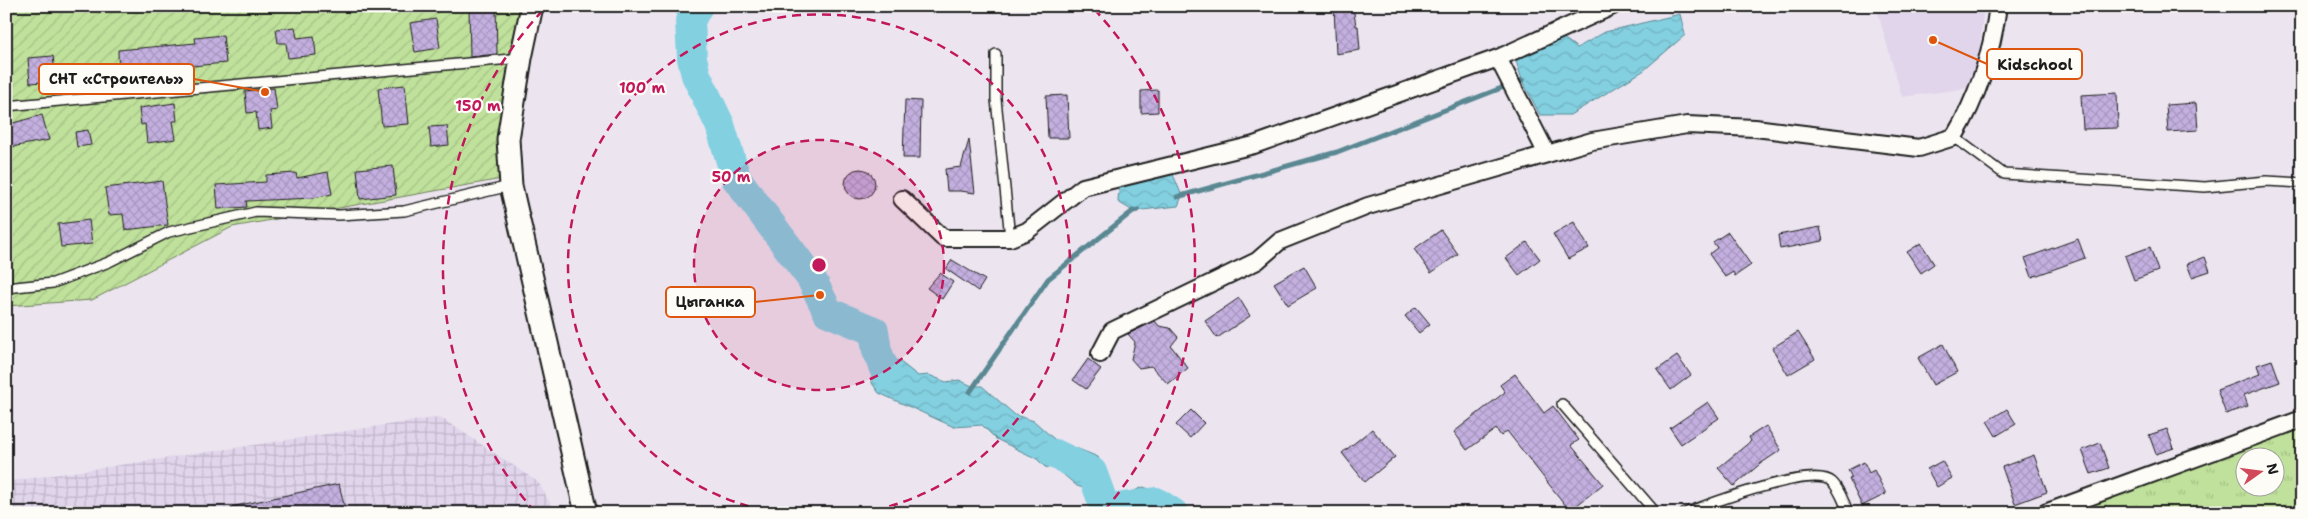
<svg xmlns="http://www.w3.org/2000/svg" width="2308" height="519" viewBox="0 0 2308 519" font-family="'Shantell Sans',sans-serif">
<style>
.built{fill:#e0d5eb}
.industrial{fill:url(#industrial-grid)}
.grass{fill:url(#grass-tufts);stroke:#6e7e5c;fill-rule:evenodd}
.garden{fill:url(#garden-furrows);stroke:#6e7e5c}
.water{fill:url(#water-waves);stroke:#5a8892}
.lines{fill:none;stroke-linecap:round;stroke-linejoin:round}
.stream{stroke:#5a8892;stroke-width:5}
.river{stroke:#83d0e1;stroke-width:30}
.building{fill:url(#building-cross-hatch);stroke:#1c1c1c}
.service-casing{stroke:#1c1c1c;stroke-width:12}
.minor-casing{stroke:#1c1c1c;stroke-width:20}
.tertiary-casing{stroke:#1c1c1c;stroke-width:25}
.service{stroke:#fdfcf7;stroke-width:9}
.minor{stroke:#fdfcf7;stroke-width:16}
.tertiary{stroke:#fdfcf7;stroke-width:21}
.ring{fill:none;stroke:#c2185b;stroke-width:2.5;stroke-dasharray:9 6}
.centre{fill:#c2185b;stroke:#fdfcf7;stroke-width:2.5}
.ring-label{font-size:15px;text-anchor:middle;font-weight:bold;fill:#c2185b;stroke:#fdfcf7;stroke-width:4.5;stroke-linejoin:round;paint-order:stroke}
.leader{fill:none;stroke:#de560d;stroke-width:2}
.callout-dot{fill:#de560d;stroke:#fdfcf7;stroke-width:2}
.callout{fill:#fdfcf7;stroke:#de560d;stroke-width:2}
.callout-label{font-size:15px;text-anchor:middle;font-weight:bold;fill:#1c1c1c}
</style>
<defs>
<pattern id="industrial-grid" width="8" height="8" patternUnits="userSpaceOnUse" patternTransform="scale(1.25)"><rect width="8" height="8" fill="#e0d5eb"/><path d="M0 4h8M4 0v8" fill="none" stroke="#c0b6c9"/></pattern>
<pattern id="grass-tufts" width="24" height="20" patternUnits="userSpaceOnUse" patternTransform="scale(1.25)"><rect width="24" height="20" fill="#bfe19b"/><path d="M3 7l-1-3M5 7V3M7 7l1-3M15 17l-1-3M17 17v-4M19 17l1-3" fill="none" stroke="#a4c085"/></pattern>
<pattern id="garden-furrows" width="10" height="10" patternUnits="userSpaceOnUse" patternTransform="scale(1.25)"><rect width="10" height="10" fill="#bfe19b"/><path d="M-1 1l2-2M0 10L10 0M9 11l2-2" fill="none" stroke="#a4c085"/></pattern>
<pattern id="water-waves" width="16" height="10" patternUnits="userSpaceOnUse" patternTransform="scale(1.25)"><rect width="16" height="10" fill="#83d0e1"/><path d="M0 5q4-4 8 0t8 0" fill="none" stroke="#71b2c0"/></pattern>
<pattern id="building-cross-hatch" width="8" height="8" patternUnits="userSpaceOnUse" patternTransform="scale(1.25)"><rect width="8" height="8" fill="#c4b0e0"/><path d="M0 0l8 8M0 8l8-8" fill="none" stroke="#a897c0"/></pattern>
</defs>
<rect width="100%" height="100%" fill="#ece5f0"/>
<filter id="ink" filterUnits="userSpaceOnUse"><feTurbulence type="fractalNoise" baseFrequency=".02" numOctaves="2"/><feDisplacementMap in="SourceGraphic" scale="10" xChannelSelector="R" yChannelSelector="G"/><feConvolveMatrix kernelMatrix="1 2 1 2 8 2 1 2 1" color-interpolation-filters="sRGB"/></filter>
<g filter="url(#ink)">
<!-- built -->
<path class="built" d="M1876,6H1984L1978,61L1969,88L1902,97Z"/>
<!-- industrial -->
<path class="industrial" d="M440,417L538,482L556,513H6V482Z"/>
<!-- grass -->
<path class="grass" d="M2302,427V513H2069ZM2246,456H2276V486H2246Z"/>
<!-- garden -->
<path class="garden" d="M6,6H537L513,177L232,227L92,300L6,306Z"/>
<!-- water -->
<path class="water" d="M1680,14L1685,35L1643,71L1570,115H1540L1522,80L1516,61L1561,36L1577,48L1605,32Z
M1172,172L1182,196L1178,206L1133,211L1118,202L1119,184Z
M874,331L880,334L881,353L899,361L918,376L929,375L946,382L959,380L972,386H982L1015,415L1034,421L1054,439L1098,457L1100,462L1083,488L1077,486L1057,469L1045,467L1037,459L996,439L982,425L954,427L879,393L872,383L871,336Z
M1143,487L1153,490L1174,506L1169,513L1133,511L1129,498L1132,492Z"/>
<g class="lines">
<!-- stream -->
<path class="stream" d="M1177,197L1337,152L1522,80
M970,392L1048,279L1133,211L1138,210"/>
<!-- river -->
<path class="river" d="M698,6L690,21L692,58L696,75L720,125L736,178L811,278L828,312L874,331L877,351L885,371
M1055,454L1092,472L1104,505L1111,509L1156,502L1173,513"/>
</g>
<!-- building -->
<path class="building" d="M469,6H496L497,54L470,57Z
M1334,6H1353L1356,26H1358L1360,50L1336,54Z
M436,19L440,48L415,52L410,23Z
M295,27L297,38L314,36L316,55L288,58L286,43H278L276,29Z
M223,35L226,63L134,71L135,78L119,79L118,50L196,43L195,38Z
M53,56L56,81L30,83L28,58Z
M405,85L409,124L382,126L378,88Z
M274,88L277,110L270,111L272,128L258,130L256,112L247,113L245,91Z
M1158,90V112L1141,113V91Z
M2117,93L2118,128L2083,129L2081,95Z
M1067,95L1069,138H1048L1046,96Z
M905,100L921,101L920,158H903Z
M175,103L177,121H173L176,139L147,143L145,124L141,125L139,108Z
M2196,103L2198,130L2168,132L2166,105Z
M42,115L49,140L6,148V125Z
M447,126L449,145L431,147L429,127Z
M88,130L91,145L77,147L75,132Z
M969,140L975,193L960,191H947L945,169L961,167Z
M393,166L396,195L360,199L357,169Z
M845 184a15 15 0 1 1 30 0a15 15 0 1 1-30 0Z
M328,172L332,194L314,198L246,201L247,207L218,209L216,185L266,182V175L296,173L297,178Z
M162,181L168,225L125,230L123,214L109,215L105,188Z
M89,220L92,244L61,247L58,224Z
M1574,222L1589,248L1568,259L1553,234Z
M1820,227L1823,241L1780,249L1778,235Z
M1441,230L1458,254L1431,273L1414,249Z
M1728,232L1751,265L1735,276L1733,272L1725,277L1709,254L1717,248L1713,242Z
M2078,239L2085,258L2032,277L2025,258Z
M1527,242L1540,259L1519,275L1506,258Z
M1921,243L1934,264L1921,273L1907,252Z
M2150,247L2158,271L2134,280L2125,256Z
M2205,257L2210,271L2192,277L2187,264Z
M952,260L985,280L978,291L946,269Z
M1304,266L1317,288L1288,305L1274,283Z
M940,273L953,282L942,299L927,288Z
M1239,298L1250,316L1217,338L1205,321Z
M1416,307L1430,324L1419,333L1405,316Z
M1155,321L1159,326L1170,328L1178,337L1171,346L1188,368L1168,384L1151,366L1139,368L1131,359L1135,342L1128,334Z
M1798,332L1815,359L1788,375L1772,348Z
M1943,344L1957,372L1933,385L1918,358Z
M1677,356L1691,375L1671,390L1657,370Z
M1088,359L1101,369L1086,389L1073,380Z
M2272,360L2280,382L2244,395L2248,406L2226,414L2217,390L2260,374L2257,365Z
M1515,374L1544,413L1553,406L1579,440L1571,445L1603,484L1570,511L1507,431L1501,436L1496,429L1467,450L1454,432L1505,392L1500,385Z
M1708,402L1719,418L1681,444L1670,428Z
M2007,409L2016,424L1996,436L1987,421Z
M1191,410L1204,423L1190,438L1176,425Z
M1766,426L1781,450L1760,464L1734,486L1718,468L1751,441L1749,437Z
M1372,429L1395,457L1365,482L1342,453Z
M2167,429L2174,448L2156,454L2149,435Z
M2100,443L2109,468L2091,474L2082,450Z
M2034,455L2047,492L2015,504L2002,467Z
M1942,461L1952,478L1937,487L1927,469Z
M1864,462L1869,473L1874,470L1886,494L1862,506L1849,479L1852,478L1848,470Z
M339,484L346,513H232L231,507Z"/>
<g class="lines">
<defs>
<path id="service" d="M996,54V99L1010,238
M6,106L521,58
M1954,137L2004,174L2205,187L2266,181L2302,183
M6,288L53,283L109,262L169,232L256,212L339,215L404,211L510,186
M1562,404L1656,513
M1685,513C1709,504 1814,464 1832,482C1840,489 1844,504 1849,513"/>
<path id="minor" d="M1498,58L1547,154
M902,199L943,238H1010L1027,231L1083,187L1254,145L1498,58L1613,6
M1100,354L1112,331L1257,261L1280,241L1368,206L1592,141L1687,125L1755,128L1919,148L1954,137C1978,97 1992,52 1998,6
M2045,513L2302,419"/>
<path id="tertiary" d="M532,6L521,58L508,139L511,186L586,513"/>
</defs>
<!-- service casing -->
<use href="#service" class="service-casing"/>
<!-- minor casing -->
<use href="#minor" class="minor-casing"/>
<!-- tertiary casing -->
<use href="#tertiary" class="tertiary-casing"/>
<!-- service -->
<use href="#service" class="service"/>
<!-- minor -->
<use href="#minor" class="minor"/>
<!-- tertiary -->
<use href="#tertiary" class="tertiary"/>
</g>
</g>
<!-- distance rings -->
<circle cx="819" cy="265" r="125" fill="#c2185b" fill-opacity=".12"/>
<g class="ring">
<circle cx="819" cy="265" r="125"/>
<path d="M778 513A251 251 0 1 1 860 513"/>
<path d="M535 512A376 376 0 0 1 544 9M1094 9A376 376 0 0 1 1103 512"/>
</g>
<circle cx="819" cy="265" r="8" class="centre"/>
<g class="ring-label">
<text x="642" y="93">100 m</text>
<text x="478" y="111">150 m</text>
<text x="731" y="182">50 m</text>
</g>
<!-- callouts -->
<path class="leader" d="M1933 40L1987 64M265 92L194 79M820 295L755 302"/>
<g class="callout-dot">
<circle cx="1933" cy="40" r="5"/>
<circle cx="265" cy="92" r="5"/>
<circle cx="820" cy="295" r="5"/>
</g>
<g class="callout">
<rect x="1987" y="49" width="95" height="30" rx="5"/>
<rect x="39" y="64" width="155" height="30" rx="5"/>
<rect x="666" y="287" width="89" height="30" rx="5"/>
</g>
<g class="callout-label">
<text x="2035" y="70">Kidschool</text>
<text x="116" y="84">СНТ «Строитель»</text>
<text x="710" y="307">Цыганка</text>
</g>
<!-- margin -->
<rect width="2308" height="519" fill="none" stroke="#fdfcf7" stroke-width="25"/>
<rect x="12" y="12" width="2283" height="494" fill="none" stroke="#1c1c1c" stroke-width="2" filter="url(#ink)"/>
<!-- north arrow -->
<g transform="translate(2260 472) rotate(76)"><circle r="24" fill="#fdfcf7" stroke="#a3a29f"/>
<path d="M0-4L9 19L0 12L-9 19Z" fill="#d1495b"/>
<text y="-8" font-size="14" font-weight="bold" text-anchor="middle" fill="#1c1c1c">N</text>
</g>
</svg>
